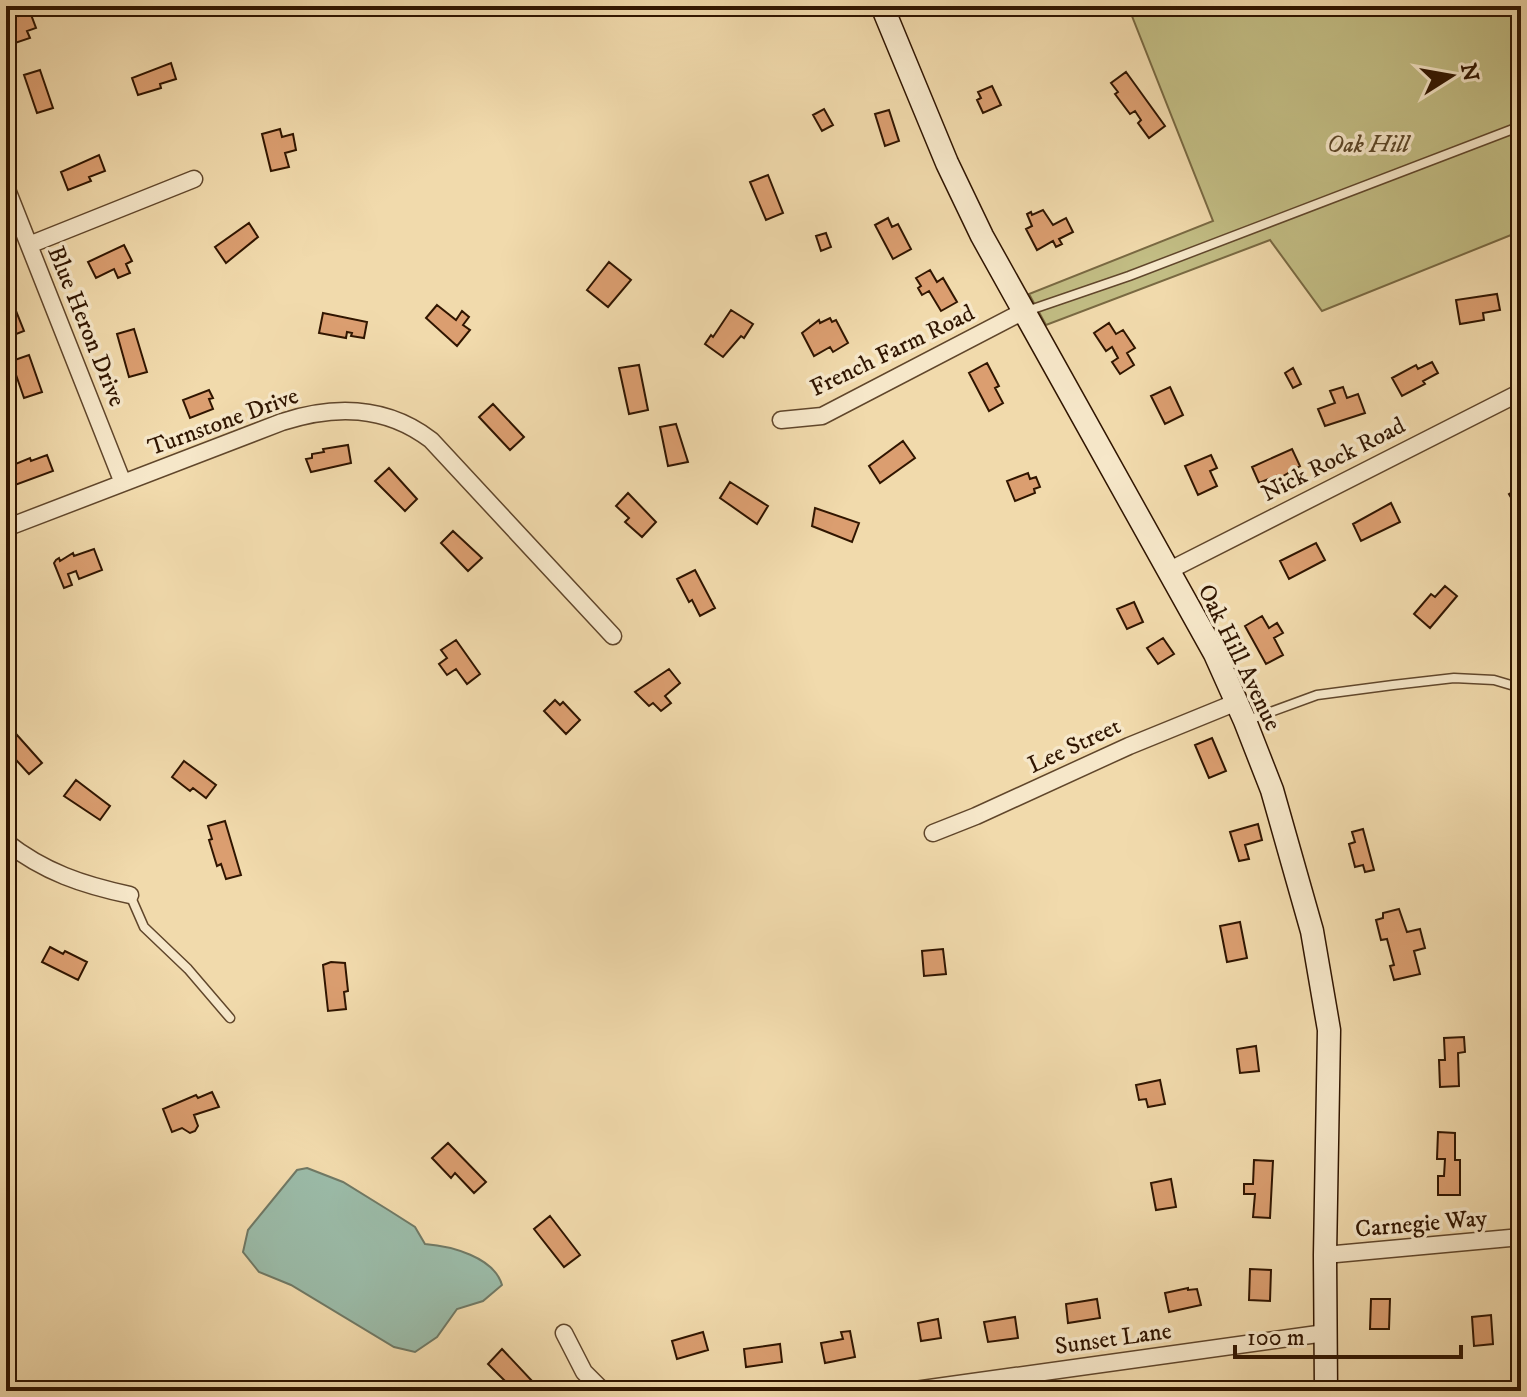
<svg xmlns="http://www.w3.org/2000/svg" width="1527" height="1397" viewBox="0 0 1527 1397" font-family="'IM FELL DW Pica',serif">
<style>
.green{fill:#c2bd84;stroke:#796942;stroke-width:2}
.water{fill:#9bbba8;stroke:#707965;stroke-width:2}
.building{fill:#db9e70;stroke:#301500;stroke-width:2}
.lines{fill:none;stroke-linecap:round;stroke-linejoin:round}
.lane-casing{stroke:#60462b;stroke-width:11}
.street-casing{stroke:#60462b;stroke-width:19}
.secondary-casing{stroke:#301500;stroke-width:25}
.lane{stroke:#f6e7c9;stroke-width:8}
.street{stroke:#f6e7c9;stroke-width:16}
.secondary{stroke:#f6e7c9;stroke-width:22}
.labels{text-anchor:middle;stroke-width:7;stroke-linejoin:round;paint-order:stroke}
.park-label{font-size:24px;font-style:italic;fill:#5c4728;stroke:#f6e7c9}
.street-label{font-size:24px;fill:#301500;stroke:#f6e7c9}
</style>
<rect width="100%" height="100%" fill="#f1daac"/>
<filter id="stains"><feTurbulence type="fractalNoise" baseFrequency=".0025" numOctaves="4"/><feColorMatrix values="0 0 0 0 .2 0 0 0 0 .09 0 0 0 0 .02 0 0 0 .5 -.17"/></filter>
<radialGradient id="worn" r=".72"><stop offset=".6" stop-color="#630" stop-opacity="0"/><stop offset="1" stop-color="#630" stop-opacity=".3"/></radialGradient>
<!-- green -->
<path class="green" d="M1128,6H1521V231L1322,311L1270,240L1046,325L1029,294L1213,221Z"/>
<!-- water -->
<path class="water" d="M307,1168L343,1182L390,1211L415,1227L425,1244C451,1246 494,1257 502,1285L483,1301L457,1309L437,1337L415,1352L394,1347L291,1285L259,1272L243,1252L248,1230L297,1170Z"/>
<!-- building -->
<path class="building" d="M6,6H15L19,16L30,12L36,28L27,31L30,38L12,44L6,27Z
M171,63L176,79L160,84L161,88L138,95L132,78Z
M40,70L53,108L37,113L24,75Z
M1126,72L1165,126L1149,138L1138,123L1141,120L1135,111L1130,114L1115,94L1118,92L1111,83Z
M992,86L1001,105L983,113L977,100L981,98L978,92Z
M824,109L833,125L822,131L813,115Z
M889,110L899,141L885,146L875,114Z
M280,129L282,137L293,134L296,150L285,153L289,167L271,171L262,134Z
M99,155L105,171L89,177L91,181L68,190L61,172Z
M768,175L783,213L766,220L750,182Z
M1043,210L1053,225L1066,218L1073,232L1059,239L1062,244L1056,247L1053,241L1037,250L1026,229L1032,226L1027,214L1031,212L1032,215Z
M888,218L892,227L898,224L911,249L893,259L875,225Z
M249,223L258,237L226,263L215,247Z
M826,233L831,247L821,251L816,236Z
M124,245L132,261L126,264L130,273L118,278L114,269L96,278L88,262Z
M609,262L631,280L608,307L587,290Z
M930,270L937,282L943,278L957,302L941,311L929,291L922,295L918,288L921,286L916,278Z
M1497,294L1500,310L1483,313L1484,320L1460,324L1456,300Z
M6,305L8,309L14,306L24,331L6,338Z
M437,305L456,320L462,311L469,317L463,325L470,330L457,346L426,318Z
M731,310L753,324L744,338L741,336L723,357L705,344L711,335L713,337Z
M323,313L367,322L364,338L351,336L352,333L347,332L346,338L319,333Z
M830,318L832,322L836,320L848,343L833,352L830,347L814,356L802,333L819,320L820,323Z
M1109,323L1116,334L1123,330L1135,348L1127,353L1134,365L1120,374L1112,362L1118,358L1112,347L1106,351L1094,333Z
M134,329L147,372L129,377L117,334Z
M29,355L42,392L24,398L15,372L6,375V363Z
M1432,362L1438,373L1423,381L1425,384L1402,396L1392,378L1416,365L1418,369Z
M987,363L999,386L995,388L1003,403L989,411L969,373Z
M639,365L648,410L629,414L619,368Z
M1293,368L1301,384L1293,388L1285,373Z
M1170,387L1183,415L1165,424L1151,396Z
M1343,387L1347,398L1358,394L1365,413L1325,426L1318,409L1335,403L1330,391Z
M209,390L213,398L209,399L213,409L190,418L183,400Z
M493,404L524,437L510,450L479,417Z
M676,424L688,462L668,466L660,427Z
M903,441L915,458L880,483L869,466Z
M348,445L351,463L311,472L306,459L312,458V454L324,452L323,449Z
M1292,449L1300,466L1278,479L1276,476L1259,483L1252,467Z
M47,455L53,471L15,485L8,467L30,458L31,461Z
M1211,455L1217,468L1210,471L1217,486L1198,495L1185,466Z
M389,468L417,499L405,511L375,481Z
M1028,473L1030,479L1036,477L1040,487L1034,489L1035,493L1015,501L1007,481Z
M730,482L768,506L757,524L720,498Z
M1521,487V510L1519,511L1509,494Z
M628,493L656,522L642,537L625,522L629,518L616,506Z
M1391,503L1400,522L1361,541L1353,524Z
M815,508L859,523L852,542L812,526Z
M453,531L482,558L468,571L441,543Z
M1316,543L1325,560L1289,579L1280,561Z
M94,549L102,570L79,579L76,571L68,574L72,585L64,588L54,563L56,560L59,558L60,561L73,553L74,556Z
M695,570L715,608L700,616L692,600L689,602L677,579Z
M1445,586L1457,596L1430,628L1414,614L1431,594L1435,597Z
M1134,602L1143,622L1127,629L1117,609Z
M1262,616L1269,628L1277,623L1283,633L1274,638L1283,655L1266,664L1245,626Z
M1163,638L1174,654L1158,664L1147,648Z
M456,640L480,674L467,684L456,669L447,675L439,664L447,658L441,650Z
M669,669L680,683L665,696L671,703L661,711L653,703L649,706L635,692Z
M555,700L560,705L563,702L580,720L566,734L544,711Z
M17,735L42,763L29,774L6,749V744Z
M1212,738L1226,771L1209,778L1195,745Z
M184,761L216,785L206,798L193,788L190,791L172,777Z
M76,780L110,806L100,820L64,796Z
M225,821L241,875L226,879L221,864L217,866L209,840L212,839L208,826Z
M1258,824L1262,840L1245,845L1249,859L1239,861L1230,832Z
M1363,829L1374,870L1365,872L1363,865L1355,867L1349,844L1355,842L1352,832Z
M1399,909L1407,932L1420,929L1425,948L1414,951L1420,974L1394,980L1390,966L1394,965L1387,939L1381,940L1376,920L1383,918V913Z
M1240,922L1247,958L1227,962L1220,926Z
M50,947L63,954L65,951L87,962L78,980L42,962Z
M943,949L946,974L924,976L922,951Z
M331,962L345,963L348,991L344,992L346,1009L328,1011L323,965Z
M1464,1037L1465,1052L1458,1053L1459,1086L1440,1087L1439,1060H1445L1444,1038Z
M1256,1046L1259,1071L1240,1073L1237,1049Z
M1160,1080L1165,1104L1148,1107L1146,1099L1139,1100L1136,1085Z
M212,1092L219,1107L194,1115L198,1126L195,1131L190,1133L182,1128L172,1132L163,1109L196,1095L198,1098Z
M1438,1132L1455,1133V1160H1460V1195H1438V1176H1444L1445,1159H1437Z
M448,1143L486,1182L474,1193L455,1173L451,1178L432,1158Z
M1254,1160L1273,1161L1270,1218L1253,1217L1255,1194H1244V1184H1253Z
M1171,1179L1176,1207L1156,1210L1151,1183Z
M550,1216L580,1255L564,1267L534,1229Z
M1250,1269L1271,1270L1270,1301L1249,1300Z
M1188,1288V1290L1197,1289L1201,1305L1169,1312L1165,1293Z
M1097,1299L1100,1318L1068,1323L1066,1304Z
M1371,1299H1390L1389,1329H1370Z
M1491,1315L1493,1344L1474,1346L1472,1317Z
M1015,1317L1018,1338L988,1342L984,1322Z
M938,1319L941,1338L921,1341L918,1323Z
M850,1331L855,1357L825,1363L821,1343L843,1339L841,1332Z
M703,1332L708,1350L677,1359L672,1341Z
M780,1344L782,1362L746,1367L744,1349Z
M502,1349L533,1382L524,1391H515L488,1364Z"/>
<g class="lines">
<defs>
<path id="lane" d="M1027,311L1129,276L1521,126
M1246,721L1317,695L1393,685L1454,678L1494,680L1521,688
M130,895L144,927L188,969L230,1018"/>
<path id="street" d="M6,187L123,483
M29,245L194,179
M781,420L822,416L1022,312
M6,528L282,422C334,405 385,405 431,440L613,636
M1168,571L1521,392
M933,833L976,816L1129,746L1237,702
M6,842C44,872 83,885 130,895
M1325,1255L1521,1237
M564,1333L584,1372L603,1391
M908,1391L1325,1333"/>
<path id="secondary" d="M882,6L947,163L982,236L1215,654L1245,721L1272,790L1312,931L1329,1030L1325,1255L1326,1391"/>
</defs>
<!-- lane casing -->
<use href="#lane" class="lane-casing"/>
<!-- street casing -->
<use href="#street" class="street-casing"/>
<!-- secondary casing -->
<use href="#secondary" class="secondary-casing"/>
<!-- lane -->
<use href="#lane" class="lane"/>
<!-- street -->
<use href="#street" class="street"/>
<!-- secondary -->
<use href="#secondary" class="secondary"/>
</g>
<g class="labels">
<!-- park labels -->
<g class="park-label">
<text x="1368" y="152">Oak Hill</text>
</g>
<!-- street labels -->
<g class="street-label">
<text transform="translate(87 326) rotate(68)" y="8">Blue Heron Drive</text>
<text transform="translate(892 350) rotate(-26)" y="8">French Farm Road</text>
<text transform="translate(223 421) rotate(-20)" y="8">Turnstone Drive</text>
<text transform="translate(1333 459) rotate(-27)" y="8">Nick Rock Road</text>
<text transform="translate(1240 657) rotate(64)" y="8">Oak Hill Avenue</text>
<text transform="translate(1074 745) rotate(-25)" y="8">Lee Street</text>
<text transform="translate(1421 1223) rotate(-5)" y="8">Carnegie Way</text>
<text transform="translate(1113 1338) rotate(-8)" y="8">Sunset Lane</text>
</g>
</g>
<!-- margin -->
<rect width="1527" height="1397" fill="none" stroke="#f1daac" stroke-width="32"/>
<rect x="8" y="8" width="1511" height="1381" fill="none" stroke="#301500" stroke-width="4"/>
<rect x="16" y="16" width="1495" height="1365" fill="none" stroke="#301500" stroke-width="2"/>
<!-- north arrow -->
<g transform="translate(1451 76) rotate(79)" stroke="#f6e7c9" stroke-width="6" paint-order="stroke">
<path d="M0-6L14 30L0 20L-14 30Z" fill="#301500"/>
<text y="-12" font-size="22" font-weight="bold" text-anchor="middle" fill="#301500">N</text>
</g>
<!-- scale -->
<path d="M1235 1345v12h226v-12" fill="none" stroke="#301500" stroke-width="4"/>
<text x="1247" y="1345" font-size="24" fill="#301500" stroke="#f6e7c9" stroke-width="6" paint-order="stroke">100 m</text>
<rect width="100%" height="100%" filter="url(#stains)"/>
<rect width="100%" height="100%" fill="url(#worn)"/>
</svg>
